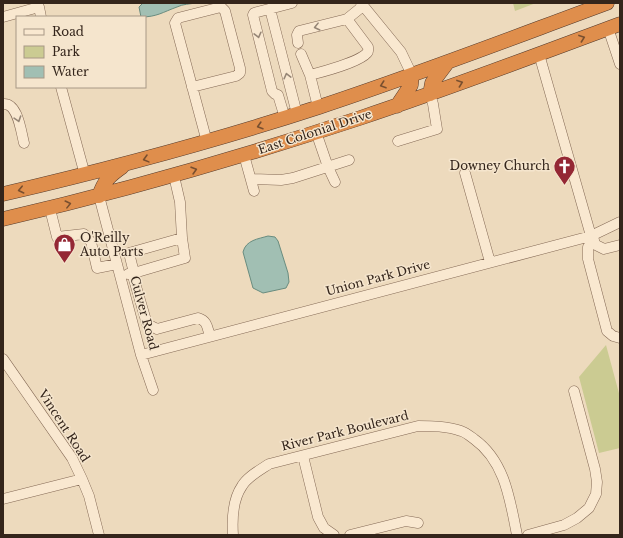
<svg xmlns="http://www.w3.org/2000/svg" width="623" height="538" viewBox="0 0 623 538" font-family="'Libre Baskerville',serif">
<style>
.green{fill:#cbcb92}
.water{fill:#a1bfb3;stroke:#698c7f}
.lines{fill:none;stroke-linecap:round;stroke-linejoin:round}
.minor-casing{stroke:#856a56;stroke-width:11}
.highway-casing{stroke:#53392b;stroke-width:15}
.minor{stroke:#f9e8d0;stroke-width:10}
.highway{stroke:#df8e4c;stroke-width:14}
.oneway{stroke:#968676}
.oneway2{stroke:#784f2f}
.labels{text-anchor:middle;stroke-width:3;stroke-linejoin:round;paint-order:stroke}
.street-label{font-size:12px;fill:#34251b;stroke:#f5e5cd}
.poi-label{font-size:12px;fill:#34251b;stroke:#f5e5cd;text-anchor:end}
</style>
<rect width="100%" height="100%" fill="#eddabd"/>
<!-- green -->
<path class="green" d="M513,3H536L515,11Z
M606,345L620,397V448L599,453L579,377Z"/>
<!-- water -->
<path class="water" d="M143,3H196C190,4 183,4 177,7C163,12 157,17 141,17L139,7Z
M268,236L275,237L278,241L288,273L289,282L286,288L263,293L253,288L243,252C246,240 258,239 268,236Z"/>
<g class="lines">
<defs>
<path id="minor" d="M361,3L401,52L412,75
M270,9L297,114
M3,17L39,7L41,17
M608,28L620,64
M298,43L297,35L299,31L347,19
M301,54L310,75
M539,54L591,236L596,245L604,249L620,245
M61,87L85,175
M192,87L236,76L240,73V68L225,11L221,7L178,18L175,23L207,142
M3,104C18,102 21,132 24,143
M318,107L310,75C322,72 359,62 367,53C369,51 368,50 368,47L347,19L363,6
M285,118L278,95L275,94L272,91L253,15L254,13L292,3
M316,132L328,167L335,182
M398,141L437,129L433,104L430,94
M244,155L254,191
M465,173L490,262
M174,176L180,202L182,238L185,258L134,273L133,276L147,324L157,329L198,318C208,321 207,328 210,336
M251,179L281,180L293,178L349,160
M99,196L141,355L153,390
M50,209L57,237L84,234L91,242L97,268L117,264
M594,240L588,247V259L607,331L613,336L620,338
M128,274L134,273L129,253L182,238
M141,355L591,236L620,222
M3,359L72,458L82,479L89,496L99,535
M303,456L318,517L324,528L334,535
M3,499L82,479
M233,535C232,520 233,499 242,486C247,477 260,470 269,464L418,426C432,426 447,426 461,431C465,432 470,436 474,439C505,461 510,500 517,535
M350,535L406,521L418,523
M528,535L564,525L577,518L589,508L596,494L597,482L595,469L574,391"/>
<path id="highway" d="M430,94L432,83L447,63
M397,106L411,85L412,75
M3,194C110,169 215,141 319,107C416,75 512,38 607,3
M99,196C104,181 109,176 122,167
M3,219C124,191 242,157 360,118C447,89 534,56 620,24"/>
</defs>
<!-- minor casing -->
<use href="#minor" class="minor-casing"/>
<!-- highway casing -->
<use href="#highway" class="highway-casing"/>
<!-- minor -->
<use href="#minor" class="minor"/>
<!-- highway -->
<use href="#highway" class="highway"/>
</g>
<!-- one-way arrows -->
<defs><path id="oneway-chevron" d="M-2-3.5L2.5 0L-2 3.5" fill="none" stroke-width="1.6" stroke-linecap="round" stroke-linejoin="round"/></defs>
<g class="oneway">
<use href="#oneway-chevron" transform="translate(317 27) rotate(166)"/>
<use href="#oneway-chevron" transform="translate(258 35) rotate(76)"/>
<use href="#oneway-chevron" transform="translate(287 76) rotate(-104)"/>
<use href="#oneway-chevron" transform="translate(18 119) rotate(72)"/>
</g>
<g class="oneway2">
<use href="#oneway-chevron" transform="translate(582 38) rotate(-20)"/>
<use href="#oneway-chevron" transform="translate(460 83) rotate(-20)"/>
<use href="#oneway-chevron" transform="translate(383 85) rotate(161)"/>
<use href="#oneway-chevron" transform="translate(260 126) rotate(163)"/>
<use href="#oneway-chevron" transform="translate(146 159) rotate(165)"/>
<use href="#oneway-chevron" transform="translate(194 170) rotate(-16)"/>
<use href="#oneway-chevron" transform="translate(21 190) rotate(167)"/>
<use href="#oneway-chevron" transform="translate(68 204) rotate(-14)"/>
</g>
<!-- icons -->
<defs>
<symbol id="church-pin" viewBox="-11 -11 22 30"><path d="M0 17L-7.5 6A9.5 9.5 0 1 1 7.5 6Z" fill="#942734" stroke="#f5e5cd"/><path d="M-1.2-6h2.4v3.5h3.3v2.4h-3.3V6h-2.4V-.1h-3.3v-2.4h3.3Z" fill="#fff"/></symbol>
<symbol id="shop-pin" viewBox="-11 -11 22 30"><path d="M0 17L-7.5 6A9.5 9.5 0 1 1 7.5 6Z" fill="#942734" stroke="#f5e5cd"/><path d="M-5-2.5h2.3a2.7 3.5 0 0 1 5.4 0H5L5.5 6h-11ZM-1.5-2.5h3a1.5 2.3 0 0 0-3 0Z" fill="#fff"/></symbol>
</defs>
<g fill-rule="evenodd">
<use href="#church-pin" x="552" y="154" width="25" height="34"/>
<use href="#shop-pin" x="52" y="232" width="25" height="34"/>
</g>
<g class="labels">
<!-- street labels -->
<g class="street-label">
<text transform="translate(315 132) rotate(-18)" y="4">East Colonial Drive</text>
<text transform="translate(378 278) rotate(-15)" y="4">Union Park Drive</text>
<text transform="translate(144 313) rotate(75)" y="4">Culver Road</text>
<text transform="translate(64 426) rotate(57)" y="4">Vincent Road</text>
<text transform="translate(345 431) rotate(-14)" y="4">River Park Boulevard</text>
</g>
<!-- poi labels -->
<g class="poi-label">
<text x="550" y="170">Downey Church</text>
<text x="80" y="242" text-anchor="start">O'Reilly<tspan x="80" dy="14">Auto Parts</tspan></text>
</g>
</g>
<!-- border -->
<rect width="623" height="538" fill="none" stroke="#34251b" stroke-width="8"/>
<!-- legend -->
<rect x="16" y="16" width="130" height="72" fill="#f5e5cd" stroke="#a89886"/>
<rect x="24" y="29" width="20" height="6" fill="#f9e8d0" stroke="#a89886"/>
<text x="52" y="36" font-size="12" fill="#34251b">Road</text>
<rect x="24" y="46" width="20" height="12" fill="#cbcb92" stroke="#a89886"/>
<text x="52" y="56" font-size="12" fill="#34251b">Park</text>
<rect x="24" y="66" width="20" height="12" fill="#a1bfb3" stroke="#a89886"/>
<text x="52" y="76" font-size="12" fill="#34251b">Water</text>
</svg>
